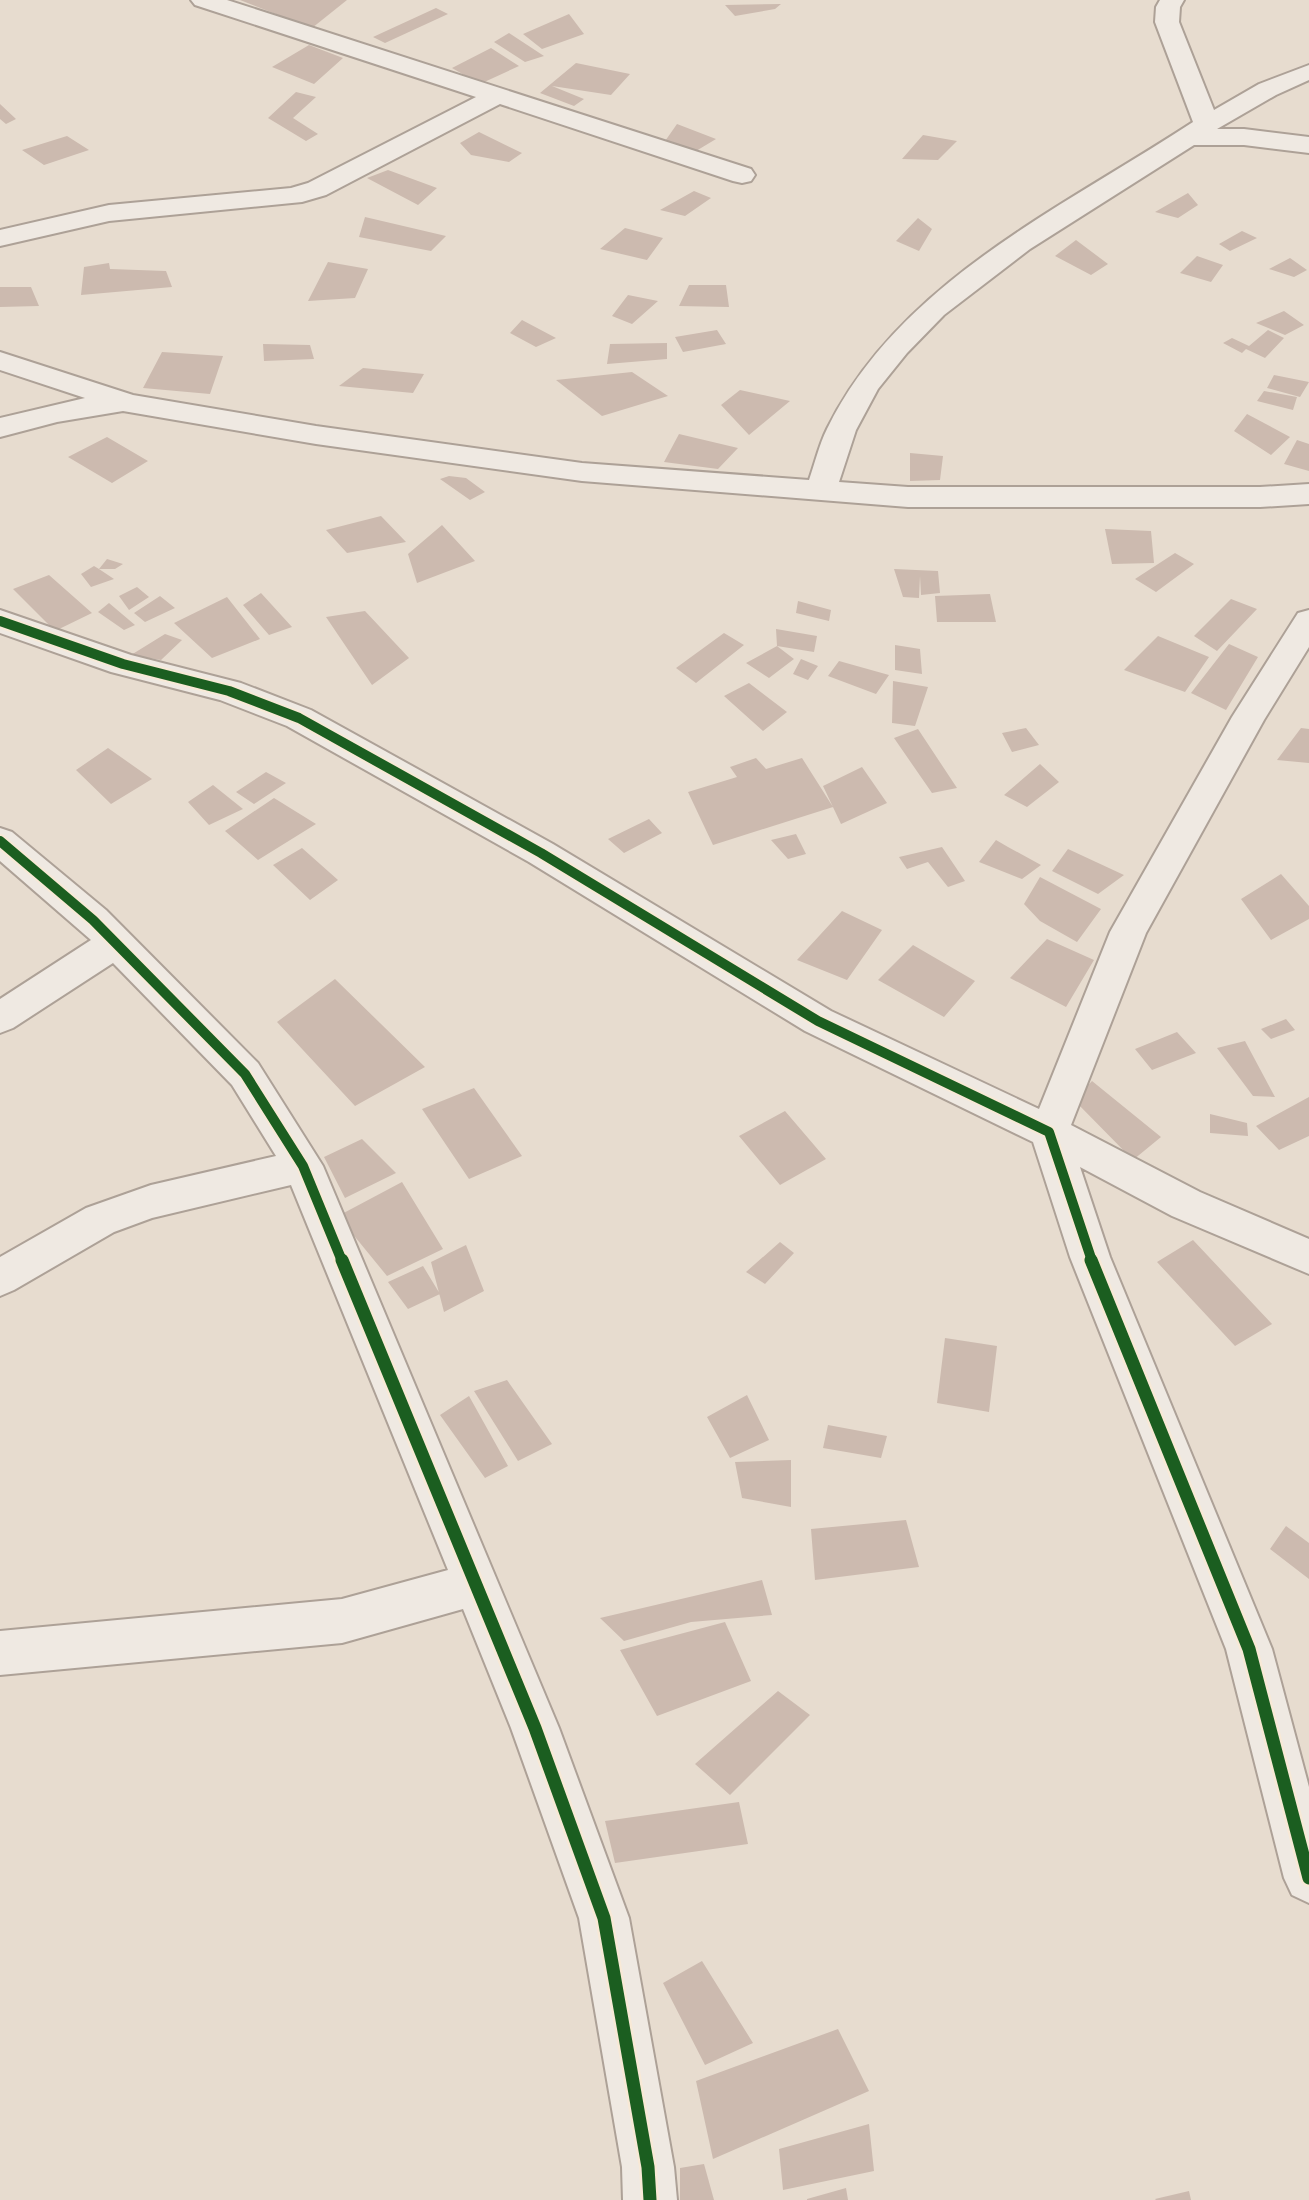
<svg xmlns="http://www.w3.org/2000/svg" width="1309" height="2200" viewBox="0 0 1309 2200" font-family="'Zilla Slab',serif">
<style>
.building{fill:#ccbaaf}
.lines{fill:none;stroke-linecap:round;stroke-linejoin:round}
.minor-casing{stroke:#ada197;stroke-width:4}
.minor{fill:#efe9e2;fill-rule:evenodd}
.cycleway-far1-casing{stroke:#f8e9d6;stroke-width:14}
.cycleway-casing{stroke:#f8e9d6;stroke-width:18}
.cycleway-far1{stroke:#1b5e20;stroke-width:10}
.cycleway{stroke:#1b5e20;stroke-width:13}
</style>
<rect width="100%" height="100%" fill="#e7dccf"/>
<!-- building -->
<path class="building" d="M240,0H347L312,28Z
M781,4L775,9L735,16L725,5Z
M436,8L448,14L385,43L373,37Z
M569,14L584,34L542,49L523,34Z
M509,33L544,56L525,62L494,42Z
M309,45L343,58L314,84L272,67Z
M491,48L519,66L480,84L452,68Z
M576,63L630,74L611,95L552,86L584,99L574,106L540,93Z
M296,92L316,97L293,118L318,134L306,141L268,118Z
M0,104L16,119L6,124L0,119Z
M677,124L716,139L691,154L663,144Z
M479,132L522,153L509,162L471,155L460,143Z
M923,135L957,141L938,160L902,159Z
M67,136L89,150L44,165L22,150Z
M388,170L437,188L418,205L367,178Z
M694,191L711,198L685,216L660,210Z
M1188,193L1198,205L1178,218L1155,212Z
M365,217L446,236L431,251L359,237Z
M918,218L932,229L919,251L896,241Z
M625,228L663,238L647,260L600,249Z
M1242,231L1257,238L1230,251L1219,244Z
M1076,240L1108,264L1091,275L1055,256Z
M1197,256L1223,265L1211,282L1180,273Z
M1290,258L1307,270L1294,277L1269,269Z
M328,262L368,269L355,298L308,301Z
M109,263L110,269L166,271L172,287L81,295L84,267Z
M689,285H726L729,307L679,306Z
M0,287H31L39,306L0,307Z
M628,295L658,301L632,324L612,316Z
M1284,311L1304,325L1285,335L1256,323Z
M522,320L556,338L536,347L510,333Z
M717,330L726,344L683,352L675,337Z
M1268,330L1284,338L1265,358L1246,349L1242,353L1223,343L1232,338L1249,346Z
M667,343V359L607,364L610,344Z
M263,344L310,345L314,359L264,361Z
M162,352L223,356L210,394L143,388Z
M363,368L424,374L413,393L339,386Z
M632,372L668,396L602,416L556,380Z
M1274,375L1309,382L1300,397L1267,388Z
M740,390L790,401L749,435L721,405Z
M1264,391L1297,397L1293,410L1257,401Z
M1247,414L1290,437L1271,455L1234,431Z
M679,434L738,448L718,469L664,462Z
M107,437L148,461L112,483L68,457Z
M1297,440L1309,444V471L1284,464Z
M910,453L943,456L940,480L910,481Z
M449,476L466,478L485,492L470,500L440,479Z
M381,516L406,542L347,553L326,530Z
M442,525L475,561L417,583L408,554Z
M1105,529L1151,531L1154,563L1112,564Z
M1175,553L1194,564L1156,592L1135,579Z
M107,559L123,564L115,569H99Z
M94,566L99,569L114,579L91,587L81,574Z
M894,569L938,571L940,593L921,595L920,576L919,598L903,597Z
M49,575L92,613L55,631L13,589Z
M137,587L149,597L129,610L119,596Z
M261,593L292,627L269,635L243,605Z
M990,594L996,622H937L935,596Z
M160,596L175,608L145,622L134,613Z
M227,597L260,639L212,658L174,623Z
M1231,599L1257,609L1217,651L1194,636Z
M798,601L831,610L829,621L796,613Z
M109,603L135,625L124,630L98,612Z
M365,611L409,658L372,685L326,617Z
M776,629L817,636L814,652L777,646Z
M724,633L744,645L696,683L676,668Z
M165,634L182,640L161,660L131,655Z
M1158,636L1209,657L1185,692L1124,670Z
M1229,644L1258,657L1226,710L1191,693Z
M895,645L920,649L922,674L895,670Z
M777,646L794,659L769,678L746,663Z
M801,659L818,666L808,680L793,674Z
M839,661L889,675L876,694L828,676Z
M893,681L928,687L915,726L892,723Z
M749,683L787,712L763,731L724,696Z
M1026,728L1039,745L1012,752L1002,733Z
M1301,728L1309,729V763L1277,760Z
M918,729L957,788L932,793L894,738Z
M108,748L152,779L111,804L76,770Z
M756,758L766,769L802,758L833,807L713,845L688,792L737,777L730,767Z
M1040,764L1059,782L1027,807L1004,795Z
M862,767L887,803L841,824L823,786Z
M266,772L286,783L254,804L236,792Z
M213,785L243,809L209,825L188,802Z
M274,798L316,824L258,860L225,831Z
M649,819L662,833L624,853L608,839Z
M796,834L806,854L788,859L771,840Z
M996,840L1008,847L1041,865L1022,879L979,862Z
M942,847L965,881L948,887L928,862L907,869L899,857Z
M302,848L338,880L310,900L273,865Z
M1068,849L1124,875L1098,894L1052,871Z
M1281,874L1309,906V919L1271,940L1241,899Z
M1040,877L1101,909L1077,942L1040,921L1024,904Z
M842,911L882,930L847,980L797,960Z
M1047,939L1094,960L1066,1007L1010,978Z
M913,945L975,981L944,1017L878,980Z
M335,979L425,1067L355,1106L277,1022Z
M1286,1019L1295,1030L1271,1039L1261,1029Z
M1177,1032L1196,1053L1152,1070L1135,1049Z
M1245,1041L1275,1097L1253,1096L1217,1048Z
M1092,1081L1161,1137L1133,1160L1074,1100Z
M474,1088L522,1156L469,1179L422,1109Z
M1309,1097V1136L1279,1150L1256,1126Z
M785,1111L826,1159L780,1185L739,1136Z
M1210,1114L1247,1123L1248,1136L1210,1133Z
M362,1139L396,1173L345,1198L324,1157Z
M402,1182L443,1249L387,1276L338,1216Z
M1193,1240L1272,1324L1235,1346L1157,1262Z
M780,1242L794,1253L765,1284L746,1272Z
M466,1245L484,1291L444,1312L431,1262Z
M423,1266L440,1294L408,1309L388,1282Z
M945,1338L997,1346L989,1412L937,1403Z
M507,1380L552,1444L518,1461L474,1391Z
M747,1395L769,1440L730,1458L707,1417Z
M469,1396L508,1466L485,1478L440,1415Z
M828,1425L887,1436L881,1458L823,1448Z
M791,1460V1507L742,1498L735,1462Z
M906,1520L919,1567L815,1580L811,1529Z
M1286,1526L1309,1543V1579L1270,1549Z
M762,1580L772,1615L691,1622L624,1641L600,1618Z
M725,1622L751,1681L657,1716L620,1650Z
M778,1691L810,1715L730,1795L695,1764Z
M739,1802L748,1844L615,1863L605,1821Z
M702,1961L753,2043L705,2065L663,1983Z
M838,2029L869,2091L713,2159L696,2081Z
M869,2124L874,2171L783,2190L779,2149Z
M704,2164L714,2200H680V2168Z
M846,2188L848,2200H807V2199Z
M1189,2191L1191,2200H1156L1155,2199Z"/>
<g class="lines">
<defs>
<path id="minor" d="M191,0H227L751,169L755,175L751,181L742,183L733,181L500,104L326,195L302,202L109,221L0,246V230L109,205L291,188L308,183L476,97L195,5Z
M1160,0H1184L1180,7L1179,22L1214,110L1259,84L1309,65V80L1276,95L1217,129H1244L1309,137V153L1244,145H1194L1030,249L944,315L907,353L878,389L856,430L839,482L908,487H1260L1309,484V504L1260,507H908L582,481L316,444L123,411L57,422L0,437V418L85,398L0,370V352L133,395L316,426L582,463L809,480C815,463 819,445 827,429C899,282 1062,208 1193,122L1155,22L1156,7Z
M0,610L131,655L241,683L311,710L553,844L831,1011L1039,1109L1110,932L1232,717L1298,613L1309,610V647L1264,720L1146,933L1071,1125L1200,1192L1309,1239V1274L1172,1216L1080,1167L1110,1257L1272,1649L1309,1787V1903L1292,1895L1284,1878L1226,1649L1070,1257L1033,1142L805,1031L529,862L287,726L220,700L111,672L0,633Z
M0,828L12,832L106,910L258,1063L323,1166L559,1728L629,1918L674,2167L677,2200H623L622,2167L579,1918L511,1728L463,1609L342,1643L0,1675V1631L342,1599L448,1570L291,1185L152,1218L114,1232L14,1290L0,1296V1257L86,1208L151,1185L276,1156L232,1085L113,963L13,1028L0,1033V999L91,940L0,861Z"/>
</defs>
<!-- minor casing -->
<use href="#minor" class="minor-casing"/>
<!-- minor -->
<use href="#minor" class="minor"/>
<defs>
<path id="cycleway-far1" d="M0,621L123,664L229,691L299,718L541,853L818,1021L1049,1132L1092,1261
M0,841L93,920L245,1074L303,1166L342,1261"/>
<path id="cycleway" d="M342,1260L535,1728L604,1918L648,2167L650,2200
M1091,1260L1249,1649L1309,1878"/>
</defs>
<!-- cycleway-far1 casing -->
<use href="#cycleway-far1" class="cycleway-far1-casing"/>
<!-- cycleway casing -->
<use href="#cycleway" class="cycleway-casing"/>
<!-- cycleway-far1 -->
<use href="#cycleway-far1" class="cycleway-far1"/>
<!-- cycleway -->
<use href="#cycleway" class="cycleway"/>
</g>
</svg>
